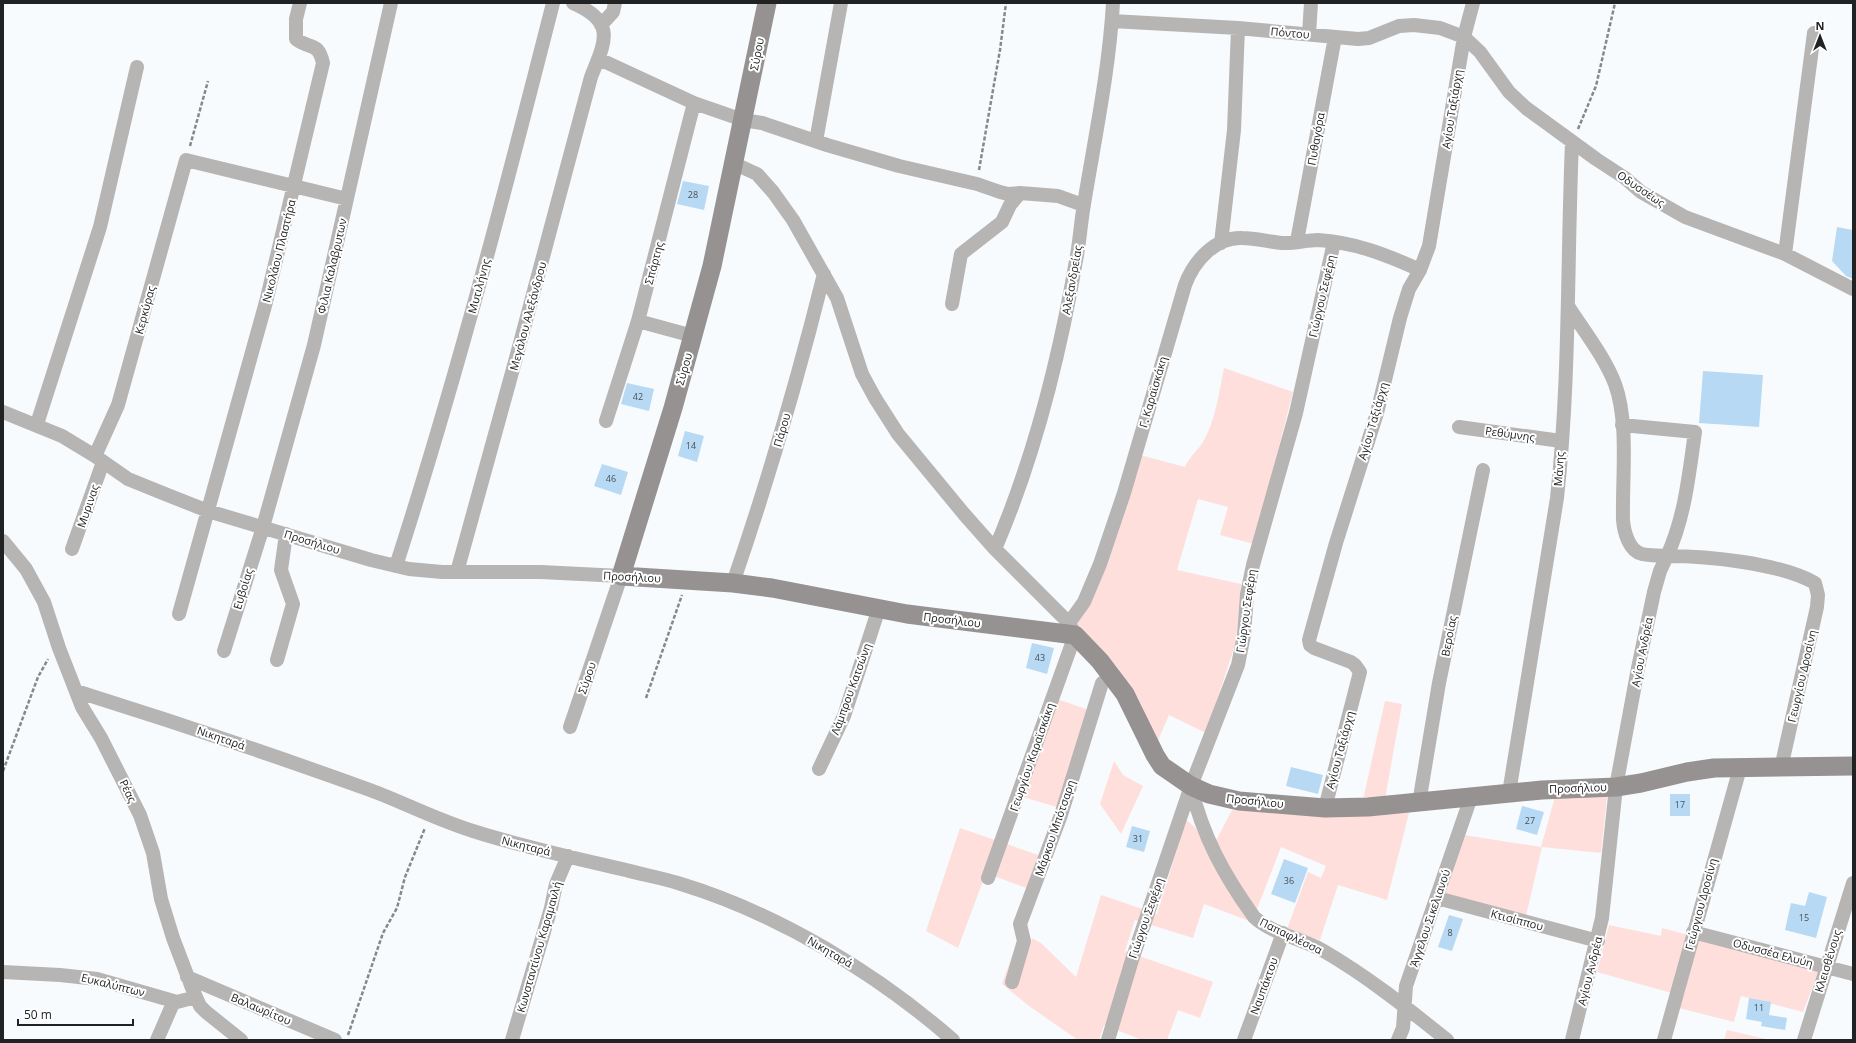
<svg xmlns="http://www.w3.org/2000/svg" width="1856" height="1043" viewBox="0 0 1856 1043" font-family="'Open Sans',sans-serif">
<style>
.green{fill:#ffdfdc}
.building{fill:#b8d9f3}
.lines{fill:none;stroke-linecap:round;stroke-linejoin:round}
.path{stroke:#86898b;stroke-width:2.5;stroke-dasharray:4 2;stroke-linecap:butt}
.street{stroke:#b7b4b4;stroke-width:14}
.secondary{stroke:#969292;stroke-width:19}
.labels{text-anchor:middle;stroke-width:4;stroke-linejoin:round;paint-order:stroke}
.number-label{font-size:9px;fill:#465057}
.street-label{font-size:11px;fill:#202223;stroke:#fff}
</style>
<rect width="100%" height="100%" fill="#f7fbfe"/>
<!-- green -->
<path class="green" d="M1224,368L1293,392L1254,544L1220,535L1228,507L1198,499L1177,570L1241,584L1236,642L1206,733L1169,715L1157,743L1141,704L1117,667L1077,624L1140,455L1185,467C1190,455 1199,450 1204,440C1216,419 1219,392 1224,368Z
M1057,699L1089,710L1060,808L1023,797Z
M1385,701L1402,704L1383,810L1410,809L1387,900L1338,885L1320,940L1287,929L1308,872L1321,878L1326,866L1281,847L1252,922L1204,904L1193,938L1135,920L1125,951L1213,982L1200,1018L1178,1010L1167,1040H1142L1104,1025L1099,1040H1078L1075,1038L1029,1006L1002,984L1018,939L1029,949L1032,938L1041,943L1076,977L1101,895L1157,914L1186,820C1199,828 1203,840 1210,852L1232,810L1360,813Z
M1114,761L1123,775L1143,786L1121,834L1100,804Z
M1555,797H1607L1601,853L1542,847L1526,916L1445,895L1464,835L1541,847Z
M960,828L1041,856L1029,889L986,873L958,948L926,931Z
M1609,925L1661,936L1662,928L1819,970L1803,1012L1741,996L1734,1022L1679,1008L1682,996L1597,972Z
M1727,1030L1770,1040H1724Z"/>
<!-- building -->
<path class="building" d="M683,181L709,186L704,210L677,204Z
M1837,227L1853,230V279L1846,276L1832,261Z
M1703,371L1763,375L1759,427L1699,423Z
M627,383L654,389L649,411L621,404Z
M685,431L704,436L697,462L678,456Z
M602,464L628,472L621,495L594,486Z
M1032,643L1054,648L1047,674L1026,668Z
M1291,767L1323,775L1318,794L1286,786Z
M1670,794H1690V816H1670Z
M1522,806L1544,812L1537,835L1516,829Z
M1132,826L1150,831L1144,852L1126,847Z
M1284,859L1308,868L1295,903L1271,894Z
M1809,892L1827,897L1816,938L1785,930L1791,903L1805,906Z
M1449,915L1463,919L1452,951L1438,947Z
M1749,998L1771,1002L1769,1015L1787,1018L1785,1030L1761,1026L1762,1022L1746,1019Z"/>
<g class="lines">
<!-- path -->
<path class="path" d="M1578,129L1596,86L1615,3
M190,146L208,81
M979,170L1000,50L1006,3
M646,698L682,595
M3,771L38,677L48,659
M348,1035L383,933L397,908L405,877L425,828"/>
<!-- street -->
<path class="street" d="M1112,21L1238,28L1358,39L1369,38L1399,26L1414,25L1440,28L1464,37L1480,52L1509,92L1526,108L1596,159L1625,178L1641,192L1685,217L1785,254L1853,289
M601,25L613,12L615,3
M1309,34L1311,3
M599,59L694,103L743,120L762,123L827,145L899,166L977,184L1000,192L1008,194L1020,193
M816,141L841,3
M735,164L757,174L773,192L793,220L837,298L862,374L875,398L898,434L964,514L995,549L1069,623L1075,635L988,878
M1297,241L1335,37
M1221,243L1234,130L1238,28
M1785,254L1814,33
M952,304L961,254L1002,222L1010,205L1020,193L1058,196L1083,205
M1568,306C1584,331 1604,356 1615,384C1629,422 1622,479 1623,520C1624,532 1629,551 1642,554C1650,556 1659,555 1667,556L1660,571L1654,592L1638,668L1616,787L1602,918L1572,1040
M638,321L693,336
M3,412L62,436L95,456L128,479L165,494L208,511L371,560L409,569L442,572H541L621,576L570,727
M606,421L638,321L694,103
M37,424L100,227L137,67
M1622,425L1695,432C1689,474 1685,517 1667,556C1708,556 1779,563 1815,583L1818,595L1817,607L1781,768
M1459,427L1561,441
M95,456L118,405L186,160L347,199
M3,541L26,569L44,602L59,648L82,707L101,738L140,815L153,853L161,899L173,938L192,988L200,1006L206,1012L241,1040
M72,549L103,462
M995,549C1035,456 1060,355 1077,255C1080,238 1081,221 1084,204C1095,137 1109,71 1113,3
M396,566C456,380 505,192 553,3
M457,572L516,358L591,77C605,42 617,22 573,3
M733,583C768,481 798,378 824,274
M179,614L266,302L323,63C318,41 310,50 296,39V19L300,3
M1069,623L1084,602L1100,564L1124,493L1185,285C1194,261 1215,237 1242,238C1256,238 1269,242 1282,243C1294,244 1306,240 1318,240C1354,242 1387,255 1420,270
M224,651L263,527L314,345L391,3
M277,660L293,604L281,570L286,534
M76,691C175,722 273,755 370,790C405,803 437,820 473,831C523,847 574,858 626,870C644,875 663,878 681,884C779,914 876,973 953,1040
M819,769L844,716L879,608
M1191,787C1203,837 1224,875 1254,917C1272,934 1301,938 1322,950C1367,976 1407,1008 1447,1040
M1509,793L1557,498C1570,380 1567,261 1572,142
M1419,803L1439,683L1483,470
M1325,808L1360,672L1355,665L1351,662L1314,648L1310,645L1309,640L1336,543L1377,413L1400,318L1409,289L1420,270L1429,246L1464,37L1473,3
M1437,898L1598,941
M1693,932L1853,974
M3,972L60,975L97,979L177,1002L196,997
M187,977L335,1040
M1012,982L1024,941L1020,924L1061,815L1102,683L1111,677
M157,1040L174,1001
M512,1040L551,908L556,884L568,856
M1108,1040L1132,960L1191,786L1238,665L1244,635L1247,594L1253,565L1296,413L1334,242
M1244,1040L1283,933
M1398,1040L1403,1028L1406,986L1471,797
M1664,1040L1740,768
M1804,1040L1853,883"/>
<!-- secondary -->
<path class="secondary" d="M767,3L712,266L673,408L621,576L733,583L772,588L907,614L1075,635L1100,661L1125,694L1155,755L1162,766L1191,786L1209,794L1239,801L1325,808L1368,807L1542,790L1616,787L1641,783L1687,772L1714,768L1853,766"/>
</g>
<g class="labels">
<!-- number labels -->
<g class="number-label">
<text x="693" y="198">28</text>
<text x="638" y="400">42</text>
<text x="691" y="449">14</text>
<text x="611" y="482">46</text>
<text x="1040" y="661">43</text>
<text x="1680" y="808">17</text>
<text x="1530" y="824">27</text>
<text x="1138" y="842">31</text>
<text x="1289" y="884">36</text>
<text x="1804" y="921">15</text>
<text x="1450" y="936">8</text>
<text x="1759" y="1011">11</text>
</g>
<!-- street labels -->
<g class="street-label">
<text transform="translate(1290 33) rotate(5)" y="4">Πόντου</text>
<text transform="translate(757 54) rotate(-79)" y="4">Σύρου</text>
<text transform="translate(1452 109) rotate(-81)" y="4">Αγίου Ταξιάρχη</text>
<text transform="translate(1316 139) rotate(-80)" y="4">Πυθαγόρα</text>
<text transform="translate(1641 189) rotate(34)" y="4">Οδυσσέως</text>
<text transform="translate(279 251) rotate(-76)" y="4">Νικολάου Πλαστήρα</text>
<text transform="translate(654 263) rotate(-75)" y="4">Σπάρτης</text>
<text transform="translate(332 266) rotate(-77)" y="4">Φιλια Καλαβρυτων</text>
<text transform="translate(1072 280) rotate(-80)" y="4">Αλεξανδρείας</text>
<text transform="translate(479 286) rotate(-75)" y="4">Μυτιλήνης</text>
<text transform="translate(1322 296) rotate(-77)" y="4">Γιώργου Σεφέρη</text>
<text transform="translate(145 310) rotate(-75)" y="4">Κερκύρας</text>
<text transform="translate(528 316) rotate(-75)" y="4">Μεγάλου Αλεξάνδρου</text>
<text transform="translate(684 369) rotate(-74)" y="4">Σύρου</text>
<text transform="translate(1153 392) rotate(-74)" y="4">Γ. Καραϊσκάκη</text>
<text transform="translate(1373 421) rotate(-74)" y="4">Αγίου Ταξιάρχη</text>
<text transform="translate(782 430) rotate(-74)" y="4">Πάρου</text>
<text transform="translate(1510 434) rotate(8)" y="4">Ρεθύμνης</text>
<text transform="translate(1559 469) rotate(-86)" y="4">Μάνης</text>
<text transform="translate(88 506) rotate(-71)" y="4">Μυρινας</text>
<text transform="translate(312 542) rotate(17)" y="4">Προσήλιου</text>
<text transform="translate(632 577) rotate(3)" y="4">Προσήλιου</text>
<text transform="translate(243 589) rotate(-73)" y="4">Ευβοίας</text>
<text transform="translate(1246 611) rotate(-82)" y="4">Γιώργου Σεφέρη</text>
<text transform="translate(952 620) rotate(7)" y="4">Προσήλιου</text>
<text transform="translate(1449 636) rotate(-79)" y="4">Βεροίας</text>
<text transform="translate(1642 652) rotate(-79)" y="4">Αγίου Ανδρέα</text>
<text transform="translate(1802 676) rotate(-77)" y="4">Γεωργίου Δροσίνη</text>
<text transform="translate(587 678) rotate(-71)" y="4">Σύρου</text>
<text transform="translate(851 689) rotate(-70)" y="4">Λάμπρου Κατσώνη</text>
<text transform="translate(221 738) rotate(19)" y="4">Νικηταρά</text>
<text transform="translate(1340 750) rotate(-75)" y="4">Αγίου Ταξιάρχη</text>
<text transform="translate(1032 757) rotate(-71)" y="4">Γεωργίου Καραϊσκάκη</text>
<text transform="translate(1578 788) rotate(-2)" y="4">Προσήλιου</text>
<text transform="translate(128 791) rotate(64)" y="4">Ρέας</text>
<text transform="translate(1255 801) rotate(6)" y="4">Προσήλιου</text>
<text transform="translate(1055 828) rotate(-71)" y="4">Μάρκου Μπότσαρη</text>
<text transform="translate(526 846) rotate(14)" y="4">Νικηταρά</text>
<text transform="translate(1701 904) rotate(-75)" y="4">Γεώργιου Δροσίνη</text>
<text transform="translate(1146 918) rotate(-71)" y="4">Γιώργου Σεφέρη</text>
<text transform="translate(1430 918) rotate(-71)" y="4">Άγγελου Σικελιανού</text>
<text transform="translate(1517 920) rotate(15)" y="4">Κτισίππου</text>
<text transform="translate(1291 936) rotate(26)" y="4">Παπαφλέσσα</text>
<text transform="translate(539 947) rotate(-74)" y="4">Κωνσταντίνου Καραμανλή</text>
<text transform="translate(830 952) rotate(30)" y="4">Νικηταρά</text>
<text transform="translate(1773 953) rotate(15)" y="4">Οδυσσέα Ελυύη</text>
<text transform="translate(1828 961) rotate(-73)" y="4">Κλεισθένους</text>
<text transform="translate(1590 971) rotate(-76)" y="4">Αγίου Ανδρέα</text>
<text transform="translate(113 985) rotate(14)" y="4">Ευκαλύπτων</text>
<text transform="translate(1264 986) rotate(-70)" y="4">Ναυπάκτου</text>
<text transform="translate(261 1009) rotate(23)" y="4">Βαλαωρίτου</text>
</g>
</g>
<!-- border -->
<rect width="1856" height="1043" fill="none" stroke="#202223" stroke-width="8"/>
<!-- north arrow -->
<g transform="translate(1820 36)" stroke="#ffffff" stroke-width="3" paint-order="stroke">
<path d="M0-3L7 15L0 10L-7 15Z" fill="#202223"/>
<text y="-6" font-size="11" font-weight="bold" text-anchor="middle" fill="#202223">N</text>
</g>
<!-- scale -->
<path d="M18 1019v6h115v-6" fill="none" stroke="#202223" stroke-width="2"/>
<text x="24" y="1019" font-size="12" fill="#202223" stroke="#ffffff" stroke-width="3" paint-order="stroke">50 m</text>
</svg>
